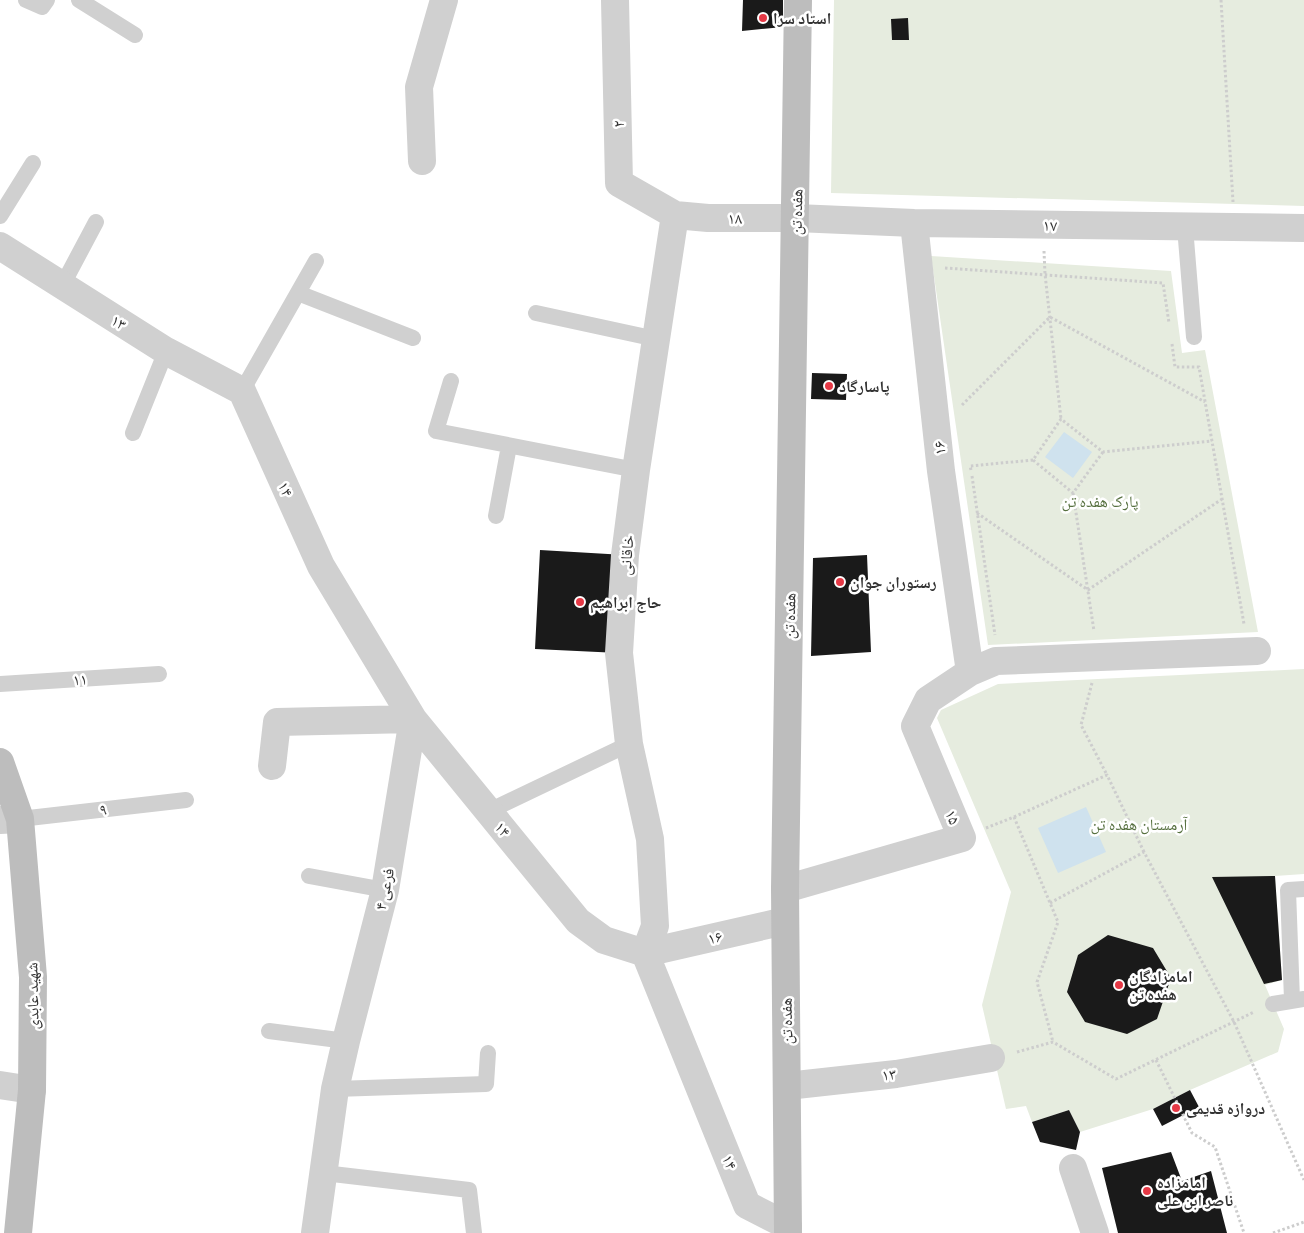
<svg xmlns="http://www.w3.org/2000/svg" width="1304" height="1233" viewBox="0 0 1304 1233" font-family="Barlow,'Noto Naskh Arabic',sans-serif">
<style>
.green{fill:#e6ecdf}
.water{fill:#cfe2ee}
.building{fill:#1a1a1a}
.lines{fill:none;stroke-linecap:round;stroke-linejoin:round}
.path{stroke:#cdcdcd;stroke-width:3;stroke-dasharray:2.5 2.5;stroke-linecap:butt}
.service{stroke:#d0d0d0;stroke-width:16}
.minor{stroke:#d0d0d0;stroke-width:28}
.secondary{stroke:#bdbdbd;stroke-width:28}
.poi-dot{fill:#e63946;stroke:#fff;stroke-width:2}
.labels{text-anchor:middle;stroke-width:5;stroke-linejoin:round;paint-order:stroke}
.poi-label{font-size:16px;font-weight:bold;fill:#333;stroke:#fff;text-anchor:start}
.street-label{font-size:16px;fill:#333;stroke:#fff}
.park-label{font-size:16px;fill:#56703f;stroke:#fff}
</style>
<rect width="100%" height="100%" fill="#fff"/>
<!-- green -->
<path class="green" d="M834,0H1304V206L831,193Z
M931,256L1171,271L1182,353L1205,350L1258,632L988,645Z
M1304,669V874L1275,876L1282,980L1265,985L1284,1029L1278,1052L1190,1090L1153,1109L1080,1132L1069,1110L1032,1122L1026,1106L1006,1109L982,1005L1011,892L937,718L941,710L998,684Z"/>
<!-- water -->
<path class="water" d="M1064,432L1092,452L1073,478L1045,457Z
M1086,807L1106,852L1058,873L1038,828Z"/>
<!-- building -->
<path class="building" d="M743,0H783V27L742,31Z
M908,18L909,40H892L891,19Z
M812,373L847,374L846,400L811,399Z
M540,550L625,555L619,653L535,649Z
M867,555L871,652L811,656L813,558Z
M1275,876L1282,980L1264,984L1212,877Z
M1108,935L1153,948L1171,978L1157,1019L1127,1034L1085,1022L1067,992L1078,955Z
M1190,1090L1199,1107L1162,1126L1153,1109Z
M1069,1110L1080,1132L1076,1150L1040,1142L1032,1122Z
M1171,1152L1182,1181L1211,1171L1227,1233H1118L1102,1168Z"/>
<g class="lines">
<!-- path -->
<path class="path" d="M1221,0L1233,202
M1044,251L1045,274L1061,419
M945,268L1163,283L1169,323
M1172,344L1175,367H1199L1244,624
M962,405L1050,317L1205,402
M1103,452L1073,493L1033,460L1061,419L1103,452L1212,441
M971,470L970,466L1033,460
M972,476L995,635
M1073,493L1094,631
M977,513L1088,590L1222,499
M1092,683L1081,725L1107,775
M1014,817L1107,775L1144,852
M986,828L1014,817L1058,922L1037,982L1053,1042
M1050,903L1144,852L1234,1022L1304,1180
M1017,1052L1053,1042L1116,1079L1254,1012
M1156,1060L1192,1133L1215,1147L1244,1233
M1273,1233L1304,1222"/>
<!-- service -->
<path class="service" d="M26,0L42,7L47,0
M79,0L135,35
M0,216L33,163
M1185,227L1194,337
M62,286L96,222
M298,293L413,338
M536,313L656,339
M451,381L436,431L636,470
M242,391L316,261
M133,433L166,351
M496,516L509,446
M0,684L159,674
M489,811L629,744
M20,819L186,800
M309,876L385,890
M1292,1000L1288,890L1304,889
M1273,1004L1304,999
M269,1031L346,1041
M335,1089L486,1084L488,1053
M324,1173L469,1190L474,1233"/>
<!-- minor -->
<path class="minor" d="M615,0L619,183L675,215L708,218H796L914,223L1304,228
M422,161L419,87L444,0
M914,223L941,471L970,672
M0,246L166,351L242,391L321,566L413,719L578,921L604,940L645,953L747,1205L788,1226
M272,766L277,722L413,719L385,890L346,1041L335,1089L315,1233
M0,820L20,819
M785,889L962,838L915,726L928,700L970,672L996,661L1257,651
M645,953L655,926L650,839L629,744L619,653L625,555L636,470L675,215
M645,953L785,921
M0,1085L32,1090
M787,1086L896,1074L991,1058
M1073,1168L1095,1233"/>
<!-- secondary -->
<path class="secondary" d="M0,762L20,819L33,977L32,1090L18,1233
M788,1233L785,889L798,0"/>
</g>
<!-- markers -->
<g class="poi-dot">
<circle cx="763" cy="18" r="5"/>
<circle cx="829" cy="386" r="5"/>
<circle cx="840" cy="582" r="5"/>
<circle cx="580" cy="602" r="5"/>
<circle cx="1119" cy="985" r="5"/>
<circle cx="1176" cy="1108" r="5"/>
<circle cx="1147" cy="1191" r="5"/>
</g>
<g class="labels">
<!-- poi labels -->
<g class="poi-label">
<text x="773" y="24">استاد سرا</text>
<text x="839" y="392">پاسارگاد</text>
<text x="850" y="588">رستوران جوان</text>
<text x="590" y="608">حاج ابراهیم</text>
<text x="1129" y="982">امامزادگان<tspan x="1129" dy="18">هفده تن</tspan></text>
<text x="1186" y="1114">دروازه قدیمی</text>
<text x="1157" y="1188">امامزاده<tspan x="1157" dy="18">ناصر ابن علی</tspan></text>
</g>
<!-- street labels -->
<g class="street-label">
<text transform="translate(618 124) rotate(-91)" y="6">۲</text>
<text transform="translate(796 212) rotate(-89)" y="6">هفده تن</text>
<text x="735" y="224">۱۸</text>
<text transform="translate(1050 225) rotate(1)" y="6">۱۷</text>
<text transform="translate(119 322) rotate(32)" y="6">۱۳</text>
<text transform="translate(939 448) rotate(-96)" y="6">۱۶</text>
<text transform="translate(286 489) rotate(66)" y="6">۱۴</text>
<text transform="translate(626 555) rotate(-85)" y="6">خاقانی</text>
<text transform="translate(789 616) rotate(-89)" y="6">هفده تن</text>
<text transform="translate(80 679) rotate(-4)" y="6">۱۱</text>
<text transform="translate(103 809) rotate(-7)" y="6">۹</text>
<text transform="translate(953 817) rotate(67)" y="6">۱۵</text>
<text transform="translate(503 829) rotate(51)" y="6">۱۴</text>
<text transform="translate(384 889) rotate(-78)" y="6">فرعی ۴</text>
<text transform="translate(715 937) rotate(-13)" y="6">۱۶</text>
<text transform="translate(32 996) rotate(-91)" y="6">شهید عابدی</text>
<text transform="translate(786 1021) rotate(-91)" y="6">هفده تن</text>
<text transform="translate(889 1074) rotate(-7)" y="6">۱۳</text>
<text transform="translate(730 1162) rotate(68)" y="6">۱۴</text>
</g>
<!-- park labels -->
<g class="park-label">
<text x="1100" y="507">پارک هفده تن</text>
<text x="1139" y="830">آرمستان هفده تن</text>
</g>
</g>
</svg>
